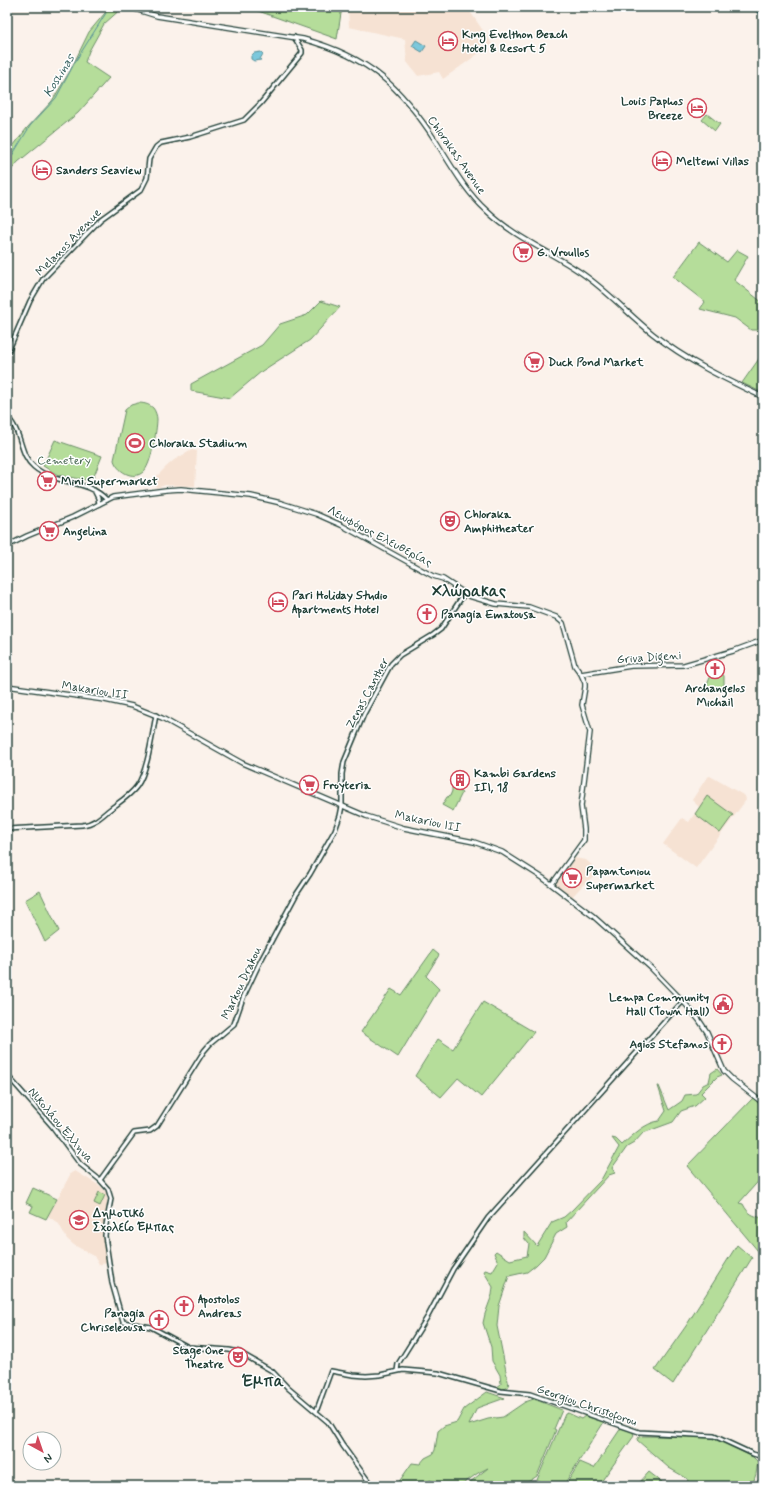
<svg xmlns="http://www.w3.org/2000/svg" width="770" height="1493" viewBox="0 0 770 1493" font-family="Mynerve,sans-serif">
<style>
.built{fill:#f6e2d3}
.green{fill:#b5dd9a;stroke:#6a8d67}
.water{fill:#7cc8dc;stroke:#579099}
.lines{fill:none;stroke-linecap:round;stroke-linejoin:round}
.stream{stroke:#579099;stroke-width:1}
.tertiary-casing{stroke:#1f3d34;stroke-width:6}
.secondary-casing{stroke:#1f3d34;stroke-width:6}
.tertiary{stroke:#fff;stroke-width:3}
.secondary{stroke:#fff;stroke-width:3.5}
.labels{text-anchor:middle;stroke-width:3;stroke-linejoin:round;paint-order:stroke}
.poi-label{font-size:12px;font-weight:bold;fill:#1f3d34;stroke:#fff;text-anchor:start}
.street-label{font-size:12px;fill:#1f3d34;stroke:#fff}
.park-label{font-size:12px;fill:#44654e;stroke:#fff}
.water-label{font-size:13px;font-style:italic;fill:#36605e;stroke:#fff}
.district-label{font-size:16px;font-weight:bold;fill:#1f3d34;stroke:#fff}
</style>
<rect width="100%" height="100%" fill="#fbf2eb"/>
<filter id="ink" filterUnits="userSpaceOnUse"><feTurbulence type="fractalNoise" baseFrequency=".025" numOctaves="2"/><feDisplacementMap in="SourceGraphic" scale="8" xChannelSelector="R" yChannelSelector="G"/><feConvolveMatrix kernelMatrix="1 2 1 2 8 2 1 2 1" color-interpolation-filters="sRGB"/></filter>
<g filter="url(#ink)">
<!-- built -->
<path class="built" d="M348,7H467L492,44L443,79L439,72L418,76L407,62L405,39L349,27Z
M192,450L197,451L195,486L165,485L156,488L155,478L166,467L174,460Z
M710,776L745,796L746,800L696,868L663,844L682,818L689,822L699,807L692,800L707,777Z
M574,858L586,860L594,867L597,873L583,885L571,898L554,884Z
M75,1171L100,1186L107,1193V1203L103,1232V1242L107,1262L99,1265L94,1256L74,1245L67,1239L59,1224L48,1216L71,1173Z"/>
<!-- green -->
<path class="green" d="M110,7H119L122,8L104,24L89,51L85,62L109,78L78,113L18,162L7,175V154L27,128L52,101L70,71L89,32Z
M247,7H342L337,39Z
M707,114L720,124L715,131L702,120Z
M699,242L727,262L737,250L748,256L734,280L763,303V330H751L735,318L700,309L705,302L673,277Z
M321,301L340,307L310,340L262,371L230,398L191,391V384L262,345L280,324L307,315Z
M763,353V393L742,383Z
M138,403C143,403 149,404 153,408C155,410 157,416 157,419C157,429 151,467 143,472C133,481 117,471 114,460L125,410L131,405Z
M55,440L102,456L92,481L58,475L43,466Z
M719,669L724,676V689H714L706,687L712,673Z
M452,787L462,793L453,811L442,805L447,797L450,796L452,791Z
M707,796L733,815L720,833L695,814Z
M40,891L59,931L45,942L25,900Z
M433,950L439,955L426,976L439,989L398,1057L361,1032L391,989L401,995Z
M483,1002L534,1032L481,1097L458,1078L441,1097L415,1076L438,1039L453,1049Z
M717,1069L722,1075L717,1077L701,1093L705,1097L695,1106L681,1111L673,1122L643,1133L634,1143L627,1147L612,1168L615,1173L609,1175L566,1222L567,1227L556,1234L544,1257L536,1265L527,1272L509,1276L499,1306L497,1326L509,1386L505,1389L496,1388L501,1384L500,1375L492,1361L491,1347L483,1323L485,1314L492,1295L493,1287L484,1272L485,1270L492,1272L498,1262L494,1253L496,1251L510,1260L527,1256L529,1244L524,1238V1232L537,1246L552,1222L564,1217L572,1210L601,1180L619,1147L612,1138L616,1139L622,1145C633,1135 645,1123 659,1121L666,1111L658,1086H659L669,1110L682,1101L685,1095L696,1094L703,1085L709,1082L711,1073Z
M753,1098L763,1107V1176L739,1203L743,1204C748,1214 753,1216 763,1218V1244L758,1251L687,1166Z
M33,1188L57,1199L46,1219L30,1212L33,1206L26,1203Z
M99,1192L105,1195L100,1206L94,1203Z
M737,1245L752,1258L673,1384L655,1370L686,1326Z
M487,1392L505,1398L477,1408L469,1425L488,1419L503,1417L525,1402L534,1399L562,1410L554,1429L556,1430L537,1476L522,1486H465L488,1468L478,1473L460,1486H441L430,1480L424,1486H396L412,1463L420,1464L425,1458L433,1454L435,1450L438,1431L444,1426L457,1422L464,1409Z
M568,1413L581,1419L585,1416L604,1422L563,1486H552L537,1480L565,1414Z
M621,1428L633,1432L634,1436L598,1486H565L580,1462L594,1468Z
M643,1436L707,1437L721,1441L753,1457L758,1462L756,1474L752,1486H687L688,1479L669,1468L637,1440L639,1437Z
M649,1472L667,1486H642L639,1483Z"/>
<!-- water -->
<path class="water" d="M750,7H763V20L758,13Z
M416,40L426,46L422,52L412,46Z
M261,52L263,54L260,59L261,60L254,61L251,59V56L254,53Z"/>
<g class="lines">
<!-- stream -->
<path class="stream" d="M7,164L30,126L56,98L75,62L106,13"/>
<defs>
<path id="tertiary" d="M7,354L30,301L43,279L101,219L141,190L147,178L149,159L156,147L161,143L190,137L244,120L260,104L302,53V50L294,37
M7,416C9,419 12,422 14,426C22,439 21,456 34,467C55,485 88,479 107,500
M94,490L98,498L99,504
M7,829L82,825C93,824 101,817 109,810C118,803 130,796 137,786C148,770 152,735 156,715
M7,1075L52,1126L80,1164L100,1180L108,1189L111,1199L106,1225L105,1236L112,1283L123,1322L151,1327L188,1347L229,1350L239,1352L272,1371L288,1388L328,1422L343,1446L372,1486
M100,1180L134,1133L150,1131L157,1126L204,1051L210,1044L234,1024L243,998L259,964L296,895L310,874L335,830L340,816L342,806V774L344,762L364,714L391,664L400,655L433,635L441,629L464,594
M397,1371L398,1364L428,1316L453,1269L488,1218L683,1001
M316,1412L331,1371L353,1375L366,1376L380,1375L403,1370L438,1373L501,1391L530,1394L639,1432L714,1436L753,1454L763,1457"/>
<path id="secondary" d="M128,7L157,16L303,39C370,57 401,87 437,143C452,167 466,192 487,211C514,237 549,251 580,272C607,290 628,314 653,334C687,361 725,379 763,397
M7,546L27,536L73,517L113,497L166,490L181,489L251,496L281,503L316,514L341,525L433,576L443,579L469,596L496,604L529,607L556,617L563,623L575,666L581,674L585,683V687L582,705L590,732L581,806L584,829V840L552,884
M581,674L631,666L684,665L733,651L763,640
M7,686L105,700L132,706L162,718L242,763L366,816L404,828L474,842L502,852L543,878L593,916L651,968L683,1001L699,1020L707,1032L724,1071L732,1079L763,1103"/>
</defs>
<!-- tertiary casing -->
<use href="#tertiary" class="tertiary-casing"/>
<!-- secondary casing -->
<use href="#secondary" class="secondary-casing"/>
<!-- tertiary -->
<use href="#tertiary" class="tertiary"/>
<!-- secondary -->
<use href="#secondary" class="secondary"/>
</g>
</g>
<!-- icons -->
<defs>
<symbol id="hotel-ring" viewBox="-11 -11 22 22"><circle r="9.5" fill="#fff" stroke="#d1495b" stroke-width="1.5"/><path d="M-6-4.5h1.5V1H6V5H4.5V3h-9V5H-6ZM-4 0a1.8 1.8 0 1 1 3.6 0ZM.5 0V-2.5h3Q6-2.5 6 0Z" fill="#d1495b"/></symbol>
<symbol id="supermarket-ring" viewBox="-11 -11 22 22"><circle r="9.5" fill="#fff" stroke="#d1495b" stroke-width="1.5"/><path d="M-6-5.5h2.5l.6 2H6L4.5 2H-2.5L-4.4-4H-6ZM-1.5 3.2a1.3 1.3 0 1 0 .1 0ZM3 3.2a1.3 1.3 0 1 0 .1 0Z" fill="#d1495b"/></symbol>
<symbol id="stadium-ring" viewBox="-11 -11 22 22"><circle r="9.5" fill="#fff" stroke="#d1495b" stroke-width="1.5"/><path d="M0-5a6.5 5 0 1 0 0 10a6.5 5 0 1 0 0-10ZM-3.5-1.8h7v3.6h-7Z" fill="#d1495b"/></symbol>
<symbol id="theatre-ring" viewBox="-11 -11 22 22"><circle r="9.5" fill="#fff" stroke="#d1495b" stroke-width="1.5"/><path d="M-5-5.5Q0-4 5-5.5V0Q5 5 0 6Q-5 5-5 0ZM-3.3-2.5H-1v1.5H-3.3ZM1-2.5H3.3v1.5H1ZM-2.8 1Q0 5.5 2.8 1Z" fill="#d1495b"/></symbol>
<symbol id="church-ring" viewBox="-11 -11 22 22"><circle r="9.5" fill="#fff" stroke="#d1495b" stroke-width="1.5"/><path d="M-1.2-6h2.4v3.5h3.3v2.4h-3.3V6h-2.4V-.1h-3.3v-2.4h3.3Z" fill="#d1495b"/></symbol>
<symbol id="building-ring" viewBox="-11 -11 22 22"><circle r="9.5" fill="#fff" stroke="#d1495b" stroke-width="1.5"/><path d="M-4-6H4V6H1V3H-1V6H-4ZM-2.5-4.3h1.7v1.8h-1.7ZM.8-4.3h1.7v1.8H.8ZM-2.5-1h1.7V.8h-1.7ZM.8-1h1.7V.8H.8Z" fill="#d1495b"/></symbol>
<symbol id="civic-ring" viewBox="-11 -11 22 22"><circle r="9.5" fill="#fff" stroke="#d1495b" stroke-width="1.5"/><path d="M-.6-6.5H3V-4.5H.6V-3L4-1V1h2V6H-6V1h2V-1L-.6-3ZM-1.2 2.5V6h2.4V2.5Z" fill="#d1495b"/></symbol>
<symbol id="school-ring" viewBox="-11 -11 22 22"><circle r="9.5" fill="#fff" stroke="#d1495b" stroke-width="1.5"/><path d="M0-5L7-2L0 1L-7-2ZM-4 1L0 2.5L4 1V4Q0 6-4 4Z" fill="#d1495b"/></symbol>
</defs>
<g fill-rule="evenodd">
<use href="#hotel-ring" x="437" y="30" width="22" height="22"/>
<use href="#hotel-ring" x="686" y="97" width="22" height="22"/>
<use href="#hotel-ring" x="651" y="150" width="22" height="22"/>
<use href="#hotel-ring" x="31" y="159" width="22" height="22"/>
<use href="#supermarket-ring" x="512" y="241" width="22" height="22"/>
<use href="#supermarket-ring" x="523" y="351" width="22" height="22"/>
<use href="#stadium-ring" x="124" y="432" width="22" height="22"/>
<use href="#supermarket-ring" x="36" y="470" width="22" height="22"/>
<use href="#theatre-ring" x="439" y="510" width="22" height="22"/>
<use href="#supermarket-ring" x="38" y="520" width="22" height="22"/>
<use href="#hotel-ring" x="267" y="591" width="22" height="22"/>
<use href="#church-ring" x="416" y="603" width="22" height="22"/>
<use href="#church-ring" x="704" y="658" width="22" height="22"/>
<use href="#building-ring" x="449" y="769" width="22" height="22"/>
<use href="#supermarket-ring" x="298" y="774" width="22" height="22"/>
<use href="#supermarket-ring" x="561" y="867" width="22" height="22"/>
<use href="#civic-ring" x="712" y="993" width="22" height="22"/>
<use href="#church-ring" x="711" y="1033" width="22" height="22"/>
<use href="#school-ring" x="68" y="1209" width="22" height="22"/>
<use href="#church-ring" x="173" y="1295" width="22" height="22"/>
<use href="#church-ring" x="148" y="1309" width="22" height="22"/>
<use href="#theatre-ring" x="227" y="1346" width="22" height="22"/>
</g>
<g class="labels">
<!-- poi labels -->
<g class="poi-label">
<text x="462" y="38">King Evelthon Beach<tspan x="462" dy="14">Hotel &amp; Resort 5</tspan></text>
<text x="683" y="105" text-anchor="end">Louis Paphos<tspan x="683" dy="14">Breeze</tspan></text>
<text x="676" y="165">Meltemi Villas</text>
<text x="56" y="174">Sanders Seaview</text>
<text x="537" y="256">G. Vroullos</text>
<text x="548" y="366">Duck Pond Market</text>
<text x="149" y="447">Chloraka Stadium</text>
<text x="61" y="485">Mini Supermarket</text>
<text x="464" y="518">Chloraka<tspan x="464" dy="14">Amphitheater</tspan></text>
<text x="63" y="535">Angelina</text>
<text x="292" y="599">Pari Holiday Studio<tspan x="292" dy="14">Apartments Hotel</tspan></text>
<text x="441" y="618">Panagia Ematousa</text>
<text x="715" y="692" text-anchor="middle">Archangelos<tspan x="715" dy="14">Michail</tspan></text>
<text x="474" y="777">Kambi Gardens<tspan x="474" dy="14">III, 18</tspan></text>
<text x="323" y="789">Froyteria</text>
<text x="586" y="875">Papantoniou<tspan x="586" dy="14">Supermarket</tspan></text>
<text x="709" y="1001" text-anchor="end">Lempa Community<tspan x="709" dy="14">Hall (Town Hall)</tspan></text>
<text x="708" y="1048" text-anchor="end">Agios Stefanos</text>
<text x="93" y="1217">Δημοτικό<tspan x="93" dy="14">Σχολείο Έμπας</tspan></text>
<text x="198" y="1303">Apostolos<tspan x="198" dy="14">Andreas</tspan></text>
<text x="145" y="1317" text-anchor="end">Panagia<tspan x="145" dy="14">Chriseleousa</tspan></text>
<text x="224" y="1354" text-anchor="end">Stage One<tspan x="224" dy="14">Theatre</tspan></text>
</g>
<!-- street labels -->
<g class="street-label">
<text transform="translate(457 155) rotate(55)" y="4">Chlorakas Avenue</text>
<text transform="translate(68 242) rotate(-46)" y="4">Melanos Avenue</text>
<text transform="translate(380 536) rotate(28)" y="4">Λεωφόρος Ελευθερίας</text>
<text transform="translate(649 657) rotate(-4)" y="4">Griva Digeni</text>
<text transform="translate(95 690) rotate(9)" y="4">Makariou III</text>
<text transform="translate(367 693) rotate(-62)" y="4">Zenas Canther</text>
<text transform="translate(428 821) rotate(12)" y="4">Makariou III</text>
<text transform="translate(241 983) rotate(-65)" y="4">Markou Drakou</text>
<text transform="translate(61 1125) rotate(50)" y="4">Νικολάου Έλληνα</text>
<text transform="translate(587 1405) rotate(19)" y="4">Georgiou Christoforou</text>
</g>
<!-- park labels -->
<g class="park-label">
<text x="64" y="464">Cemetery</text>
</g>
<!-- water labels -->
<g class="water-label">
<text transform="translate(58 75) rotate(-58)" y="5">Koshinas</text>
</g>
<!-- district labels -->
<g class="district-label">
<text x="469" y="596">Χλώρακας</text>
<text x="263" y="1386">Έμπα</text>
</g>
</g>
<!-- margin -->
<rect width="770" height="1493" fill="none" stroke="#fff" stroke-width="24"/>
<rect x="12" y="12" width="746" height="1469" fill="none" stroke="#1f3d34" stroke-width="1.5" filter="url(#ink)"/>
<!-- north arrow -->
<g transform="translate(42 1451) rotate(140)"><circle r="19" fill="#ffffff" stroke="#a5b1ae"/>
<path d="M0-3L7 15L0 10L-7 15Z" fill="#d1495b"/>
<text y="-6" font-size="11" font-weight="bold" text-anchor="middle" fill="#1f3d34">N</text>
</g>
</svg>
